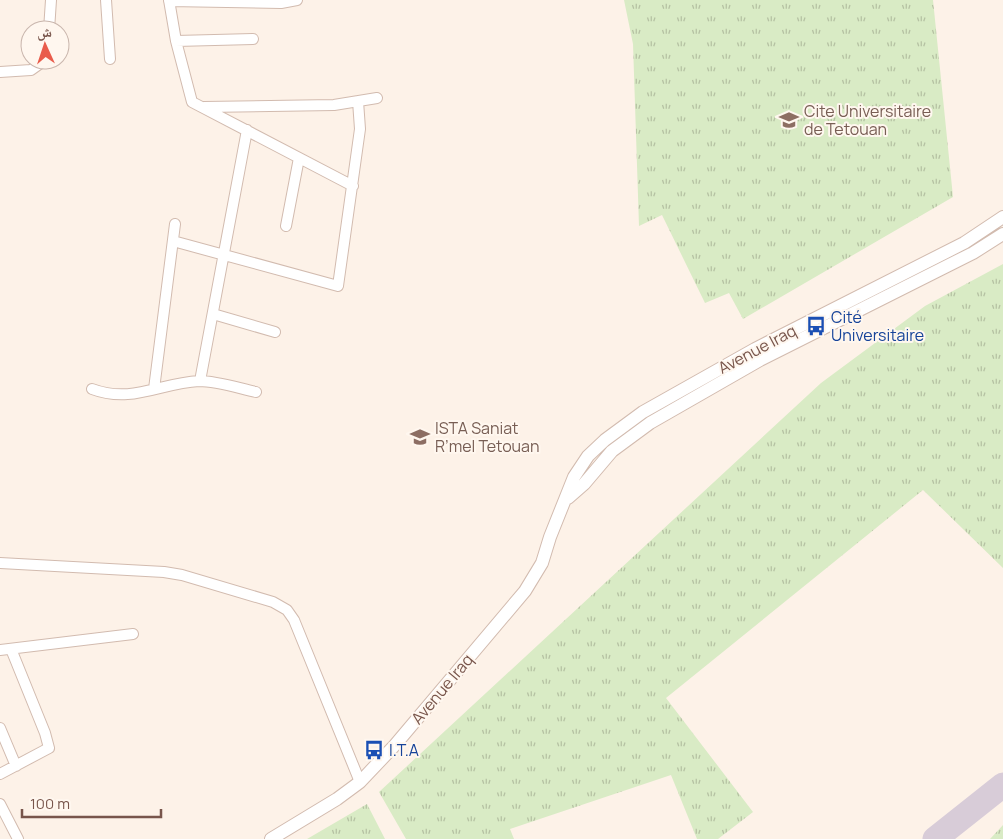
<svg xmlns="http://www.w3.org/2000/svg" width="1003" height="839" viewBox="0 0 1003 839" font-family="Manrope,'Noto Naskh Arabic',sans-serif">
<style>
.grass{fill:url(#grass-tufts)}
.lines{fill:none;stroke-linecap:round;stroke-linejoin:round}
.taxiway{stroke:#d8ccd8;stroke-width:25}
.minor-casing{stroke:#d2bbaf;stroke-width:12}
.tertiary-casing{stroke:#d2bbaf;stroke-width:14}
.minor{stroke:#fff;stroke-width:10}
.tertiary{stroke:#fff;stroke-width:12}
.labels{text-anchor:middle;stroke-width:4;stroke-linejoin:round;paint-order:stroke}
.education-label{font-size:16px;fill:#785e54;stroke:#fff7ef;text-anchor:start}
.transit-label{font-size:16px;fill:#164399;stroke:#fff7ef;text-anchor:start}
.street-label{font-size:16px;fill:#78554b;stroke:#fff7ef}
</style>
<defs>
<pattern id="grass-tufts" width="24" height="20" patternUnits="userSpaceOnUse" patternTransform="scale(1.25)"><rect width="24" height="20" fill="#d9ebc5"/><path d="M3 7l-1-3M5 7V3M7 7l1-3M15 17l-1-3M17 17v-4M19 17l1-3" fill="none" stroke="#b5c1a2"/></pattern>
</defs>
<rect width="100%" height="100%" fill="#fdf2e8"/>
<!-- grass -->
<path class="grass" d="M624,0H933L953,197L743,319L729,293L705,303L662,215L639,226L633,44Z
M1003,264V568L923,490L666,698L753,812L718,839H697L671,775L510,829L514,839H406L379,792L821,383L925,306Z
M367,804L385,839H307Z
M1003,825V839H990Z"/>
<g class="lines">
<!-- taxiway -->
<path class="taxiway" d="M935,839L1003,785"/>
<defs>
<path id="minor" d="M106,0L110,59
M169,0L176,41L192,102L353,186
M169,1L281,3L297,0
M49,30L51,0
M176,41L253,39
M0,72L31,70L45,60
M204,107L334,105L377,98
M286,226L299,158
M173,241L338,286L360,129L358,101
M213,314L275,332
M200,381L247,130
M92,389C132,404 160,383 199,381C217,381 238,388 256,392
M154,389L175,224
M0,563L164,572L182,575L273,602L287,610L294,620L360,782
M0,650L133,634
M0,728L16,766
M0,774L49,748L45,733L11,649
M0,804L18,839"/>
<path id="tertiary" d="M568,498L584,484L612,451L650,423L760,360L973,253L1003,234
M271,839L337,799L360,782L395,745L525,591L542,563L550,537L574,477L588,456L605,440L643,412L755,349L964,243L1003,217"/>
</defs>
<!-- minor casing -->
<use href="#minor" class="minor-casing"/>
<!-- tertiary casing -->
<use href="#tertiary" class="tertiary-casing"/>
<!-- minor -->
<use href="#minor" class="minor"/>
<!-- tertiary -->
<use href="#tertiary" class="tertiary"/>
</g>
<!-- icons -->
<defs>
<symbol id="university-bare" viewBox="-9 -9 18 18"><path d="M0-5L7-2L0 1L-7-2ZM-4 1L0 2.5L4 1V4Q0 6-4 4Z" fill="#8d6e63" stroke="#fff7ef" stroke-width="2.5" paint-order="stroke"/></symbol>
<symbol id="bus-bare" viewBox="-9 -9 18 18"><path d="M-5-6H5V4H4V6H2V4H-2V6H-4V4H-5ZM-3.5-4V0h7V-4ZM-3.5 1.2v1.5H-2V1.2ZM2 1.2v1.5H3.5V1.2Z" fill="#1a4fb4" stroke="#fff7ef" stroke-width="2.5" paint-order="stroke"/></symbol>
<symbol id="school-bare" viewBox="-9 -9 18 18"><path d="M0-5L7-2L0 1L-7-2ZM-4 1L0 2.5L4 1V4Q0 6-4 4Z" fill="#8d6e63" stroke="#fff7ef" stroke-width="2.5" paint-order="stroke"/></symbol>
</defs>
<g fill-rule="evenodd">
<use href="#university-bare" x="775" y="106" width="28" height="28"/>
<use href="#bus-bare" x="802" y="312" width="28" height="28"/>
<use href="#school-bare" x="406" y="423" width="28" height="28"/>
<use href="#bus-bare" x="360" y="736" width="28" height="28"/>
</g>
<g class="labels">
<!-- education labels -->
<g class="education-label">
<text x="804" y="117">Cite Universitaire<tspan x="804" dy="18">de Tetouan</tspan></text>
<text x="435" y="434">ISTA Saniat<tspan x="435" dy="18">R’mel Tetouan</tspan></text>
</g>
<!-- transit labels -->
<g class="transit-label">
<text x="831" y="323">Cité<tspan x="831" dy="18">Universitaire</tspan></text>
<text x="389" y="756">I.T.A</text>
</g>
<!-- street labels -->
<g class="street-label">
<text transform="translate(757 349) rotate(-28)" y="6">Avenue Iraq</text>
<text transform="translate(442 689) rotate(-50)" y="6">Avenue Iraq</text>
</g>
</g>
<!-- north arrow -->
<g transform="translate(45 45) rotate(357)"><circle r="24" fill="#fff7ef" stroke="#c9b6ad"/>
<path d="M0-4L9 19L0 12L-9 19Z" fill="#e95c4b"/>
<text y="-8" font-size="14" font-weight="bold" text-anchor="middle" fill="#78554b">ش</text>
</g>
<!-- scale -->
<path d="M22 809v8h139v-8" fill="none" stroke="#78554b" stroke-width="2.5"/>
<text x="30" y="809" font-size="15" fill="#78554b" stroke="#fff7ef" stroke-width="4" paint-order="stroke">100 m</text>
</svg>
